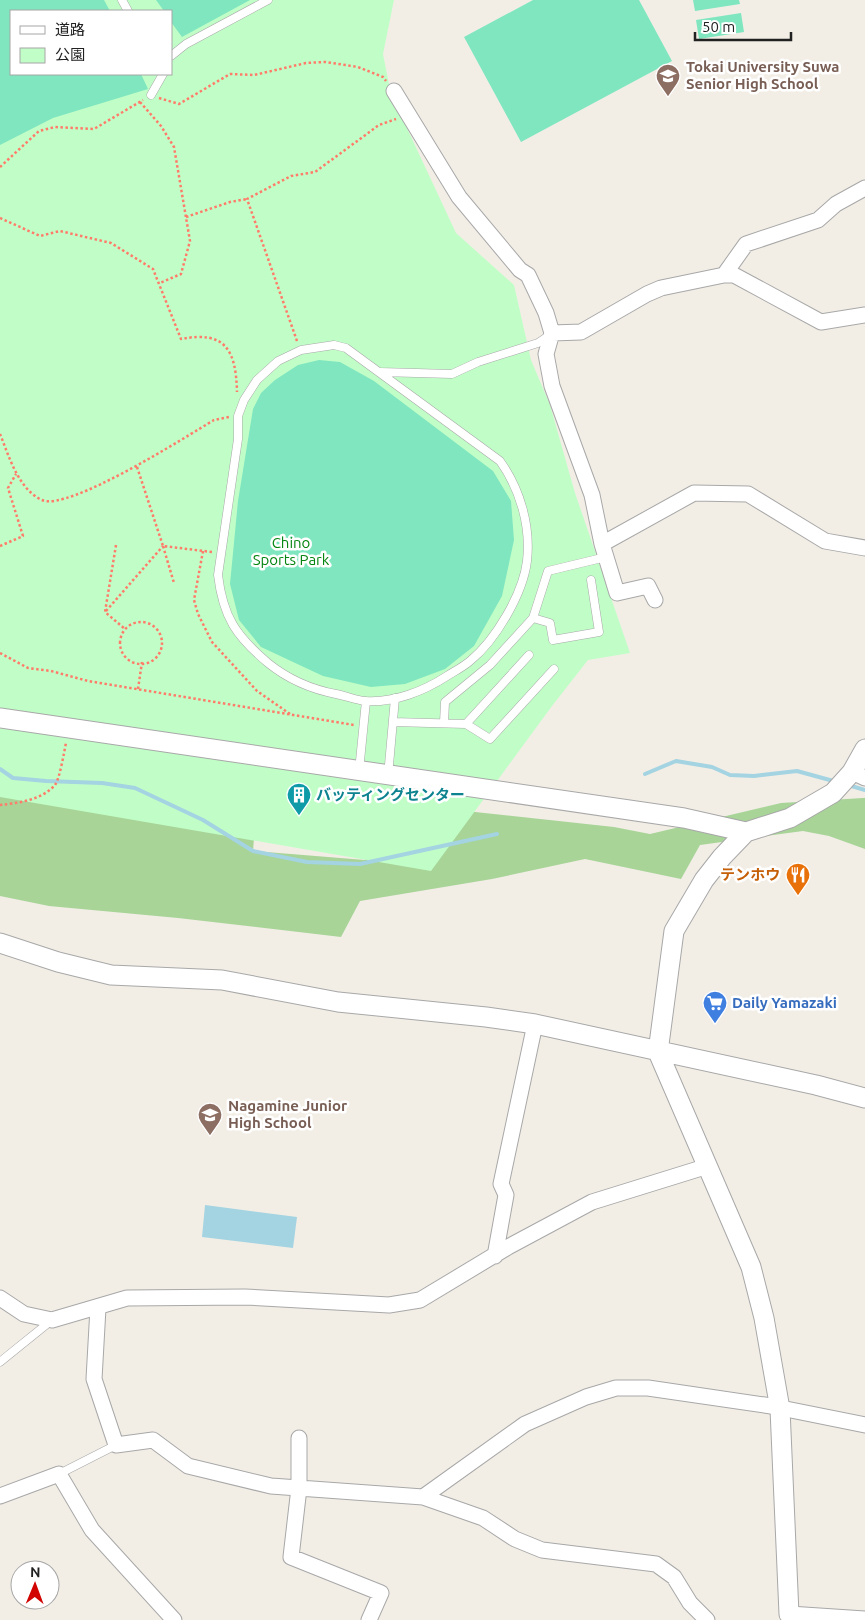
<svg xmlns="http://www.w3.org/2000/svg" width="865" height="1620" viewBox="0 0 865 1620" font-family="Ubuntu,'Noto Sans JP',sans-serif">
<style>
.forest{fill:#a8d498}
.park{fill:#c1fec7;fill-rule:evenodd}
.pitch{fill:#7fe6c0}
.water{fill:#a4d3e2}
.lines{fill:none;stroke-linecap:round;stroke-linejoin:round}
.stream{stroke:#a4d3e2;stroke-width:4}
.service-casing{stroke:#a8a8a8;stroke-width:9}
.minor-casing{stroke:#a8a8a8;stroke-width:17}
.tertiary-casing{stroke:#a8a8a8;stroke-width:21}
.path{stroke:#ff7c6a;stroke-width:2.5;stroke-dasharray:2.5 2.5;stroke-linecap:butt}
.service{stroke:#fff;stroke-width:8}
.minor{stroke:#fff;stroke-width:15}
.tertiary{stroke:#fff;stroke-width:19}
.labels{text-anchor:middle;stroke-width:5;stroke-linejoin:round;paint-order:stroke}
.education-label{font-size:15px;font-weight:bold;fill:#785e54;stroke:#fff;text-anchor:start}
.park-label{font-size:15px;fill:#048511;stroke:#fff}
.culture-label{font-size:15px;font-weight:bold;fill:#0d838f;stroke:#fff;text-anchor:start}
.food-label{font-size:15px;font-weight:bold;fill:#c56008;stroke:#fff;text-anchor:end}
.shop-label{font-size:15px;font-weight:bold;fill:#366cbe;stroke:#fff;text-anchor:start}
</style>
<rect width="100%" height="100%" fill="#f2eee6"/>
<!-- forest -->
<path class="forest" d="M0,734L259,775L253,851L365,860L382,795L466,811L614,827L650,834L781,803L863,798H865V849L829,836L803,831L700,845L681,879L585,859L492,879L360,901L341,937L178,918L49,906L0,896Z"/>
<!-- park -->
<path class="park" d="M0,0H394L383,54L391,94L456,233L514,285L531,360L550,405L575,493L630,653L588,660L552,706L431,871L0,797ZM11,11H171V74H11Z"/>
<!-- pitch -->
<path class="pitch" d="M0,0H104L110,11H11V74H141L148,89L53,118L0,145Z
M156,0H250L182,37L171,22V11H164Z
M533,0H639L672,61L521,142L464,37Z
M693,0H739L740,4L695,11Z
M741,13L744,32L699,39L696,20Z
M319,360L340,362L374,381L493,471L511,501L514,540L502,596L474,646L445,669L405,684L371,687L323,676L261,647L239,620L230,584L238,501L253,409L261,393L275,380L298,365Z"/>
<!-- water -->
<path class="water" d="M205,1205L297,1217L293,1248L202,1237Z"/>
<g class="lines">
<!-- stream -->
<path class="stream" d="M0,769L13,778L46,781L102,783L135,788L203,820L253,851L307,862L360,864L497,834
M645,774L676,761L712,767L730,775L754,776L797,771L837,782
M848,785L865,790"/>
<defs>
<path id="service" d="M122,0L128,11
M171,56L186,44L268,0
M151,95L163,74
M334,345L346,348L500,461C520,489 531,526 527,561C523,594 495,641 470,661C463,667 455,671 447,676C424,691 394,703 365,701C356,700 346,696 336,694C310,689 289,680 268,663C236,636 223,617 218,575L238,439V416L244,400L257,380L278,361L301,350Z
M380,372L452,374L478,362L538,343L550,335
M533,618L550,623L553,640L599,632L591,580
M393,722L466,724L529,655
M444,723L445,702L490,665L533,618L548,571L606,557
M466,724L490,739L554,669
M359,771L366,701
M388,776L395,698
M0,1362L52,1320
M59,1474L116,1445"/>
<path id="minor" d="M394,91L459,197L520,270L528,275L546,313L552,333L546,354L552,386L592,495L602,544L694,493L748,494L825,541L865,548
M724,275L746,244L818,220L836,204L865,188
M552,333L581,332L647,294L661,288L724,275H734L821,322L865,315
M602,544L617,593L648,586L655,600
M852,772L865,778
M495,1256L506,1195L501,1184L535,1024
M0,1298L24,1314L52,1320L127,1298L245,1297L389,1305L420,1300L508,1247L592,1202L708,1166
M98,1308L94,1379L116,1445L153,1440L188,1466L271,1486L423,1497L483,1518L515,1539L542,1550L656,1564L674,1577L690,1603L707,1620
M299,1438V1488L291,1557L381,1593L369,1620
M0,1496L59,1474L92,1530L174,1620
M423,1497L525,1424L586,1397L616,1388H648L771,1406L865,1425
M789,1614L865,1619"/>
<path id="tertiary" d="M0,718L684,818L746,832
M0,943L58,962L111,975L222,980L338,1002L486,1017L535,1024L816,1085L865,1098
M789,1614L780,1409L764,1318L751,1267L658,1052L674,931L704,880L722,857L746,832L790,818L833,793L852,772L865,749"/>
</defs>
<!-- service casing -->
<use href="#service" class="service-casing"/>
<!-- minor casing -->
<use href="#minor" class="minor-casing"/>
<!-- tertiary casing -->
<use href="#tertiary" class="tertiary-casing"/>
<!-- path -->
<path class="path" d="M159,98L179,104L230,74L254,75L306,63L326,62L358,67L383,77L386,81
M140,102L161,126L174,147L190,241L181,274L160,283
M0,167L39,131L55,127L94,129L143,100
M186,217L230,202L247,199
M0,218L40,236L60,231L111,243L153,269L181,339C226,330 236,351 237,392
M297,341L247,199L291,176L315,172L379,125L396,119
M0,434C9,456 18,489 42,500C68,512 187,436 214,420L229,417
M137,467L163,546L212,552
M116,545L105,612L125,629
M0,546L23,536L8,488L16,474
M163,546L174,583
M203,551L194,600L198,614L212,642L257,691L290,714
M106,611L163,546
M120 643a21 21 0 1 1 42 0a21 21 0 1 1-42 0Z
M0,653L28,668L51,671L88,681L354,725
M138,689L142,662
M0,805C18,803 42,800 55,785C60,778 64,752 66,743"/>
<!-- service -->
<use href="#service" class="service"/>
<!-- minor -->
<use href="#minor" class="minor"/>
<!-- tertiary -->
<use href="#tertiary" class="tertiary"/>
</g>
<!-- icons -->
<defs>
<symbol id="school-pin" viewBox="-11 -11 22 30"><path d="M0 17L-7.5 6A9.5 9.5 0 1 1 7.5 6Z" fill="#8d6e63" stroke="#fff"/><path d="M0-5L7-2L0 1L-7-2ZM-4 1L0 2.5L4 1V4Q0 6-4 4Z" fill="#fff"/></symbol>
<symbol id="building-pin" viewBox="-11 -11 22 30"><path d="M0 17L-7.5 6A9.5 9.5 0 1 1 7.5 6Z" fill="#0f9aa8" stroke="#fff"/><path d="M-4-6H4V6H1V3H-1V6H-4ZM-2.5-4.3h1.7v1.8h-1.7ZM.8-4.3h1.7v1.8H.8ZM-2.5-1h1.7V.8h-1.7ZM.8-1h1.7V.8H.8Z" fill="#fff"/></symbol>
<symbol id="restaurant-pin" viewBox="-11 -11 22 30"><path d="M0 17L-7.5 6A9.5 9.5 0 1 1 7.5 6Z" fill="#e8710a" stroke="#fff"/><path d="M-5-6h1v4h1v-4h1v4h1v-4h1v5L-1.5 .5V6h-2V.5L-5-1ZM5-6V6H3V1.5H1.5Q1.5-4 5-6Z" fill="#fff"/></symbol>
<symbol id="supermarket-pin" viewBox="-11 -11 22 30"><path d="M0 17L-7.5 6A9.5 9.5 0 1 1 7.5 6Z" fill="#3f7fe0" stroke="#fff"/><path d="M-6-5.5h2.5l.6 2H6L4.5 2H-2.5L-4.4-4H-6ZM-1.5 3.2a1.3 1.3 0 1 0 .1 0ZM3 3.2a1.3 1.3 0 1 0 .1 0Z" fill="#fff"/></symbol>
</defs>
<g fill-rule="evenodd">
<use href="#school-pin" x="654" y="62" width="28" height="38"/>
<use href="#building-pin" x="285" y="781" width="28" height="38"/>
<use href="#restaurant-pin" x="784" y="861" width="28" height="38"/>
<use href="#supermarket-pin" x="701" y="989" width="28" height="38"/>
<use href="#school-pin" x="196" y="1101" width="28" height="38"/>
</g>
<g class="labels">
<!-- education labels -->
<g class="education-label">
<text x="686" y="72">Tokai University Suwa<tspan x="686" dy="17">Senior High School</tspan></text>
<text x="228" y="1111">Nagamine Junior<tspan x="228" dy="17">High School</tspan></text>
</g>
<!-- park labels -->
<g class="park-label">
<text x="291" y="548">Chino<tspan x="291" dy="17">Sports Park</tspan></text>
</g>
<!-- culture labels -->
<g class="culture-label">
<text x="316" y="800">バッティングセンター</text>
</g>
<!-- food labels -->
<g class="food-label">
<text x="780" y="880">テンホウ</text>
</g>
<!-- shop labels -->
<g class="shop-label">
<text x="732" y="1008">Daily Yamazaki</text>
</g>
</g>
<!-- legend -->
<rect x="10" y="10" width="162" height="65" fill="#ffffff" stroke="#a6a6a6"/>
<rect x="20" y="26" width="25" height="8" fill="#ffffff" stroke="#a6a6a6"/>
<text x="55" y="35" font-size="15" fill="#212121">道路</text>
<rect x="20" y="48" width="25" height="15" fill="#c1fec7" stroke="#a6a6a6"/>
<text x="55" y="60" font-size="15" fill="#212121">公園</text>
<!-- north arrow -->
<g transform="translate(35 1585) rotate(1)"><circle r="24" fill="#ffffff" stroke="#a6a6a6"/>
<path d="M0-4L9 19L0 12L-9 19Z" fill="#d10400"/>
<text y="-8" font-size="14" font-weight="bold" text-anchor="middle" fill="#212121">N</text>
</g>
<!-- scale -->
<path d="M695 32v8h96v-8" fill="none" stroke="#212121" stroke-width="2.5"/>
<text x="702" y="32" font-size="15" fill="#212121" stroke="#ffffff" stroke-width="4" paint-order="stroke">50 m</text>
</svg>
